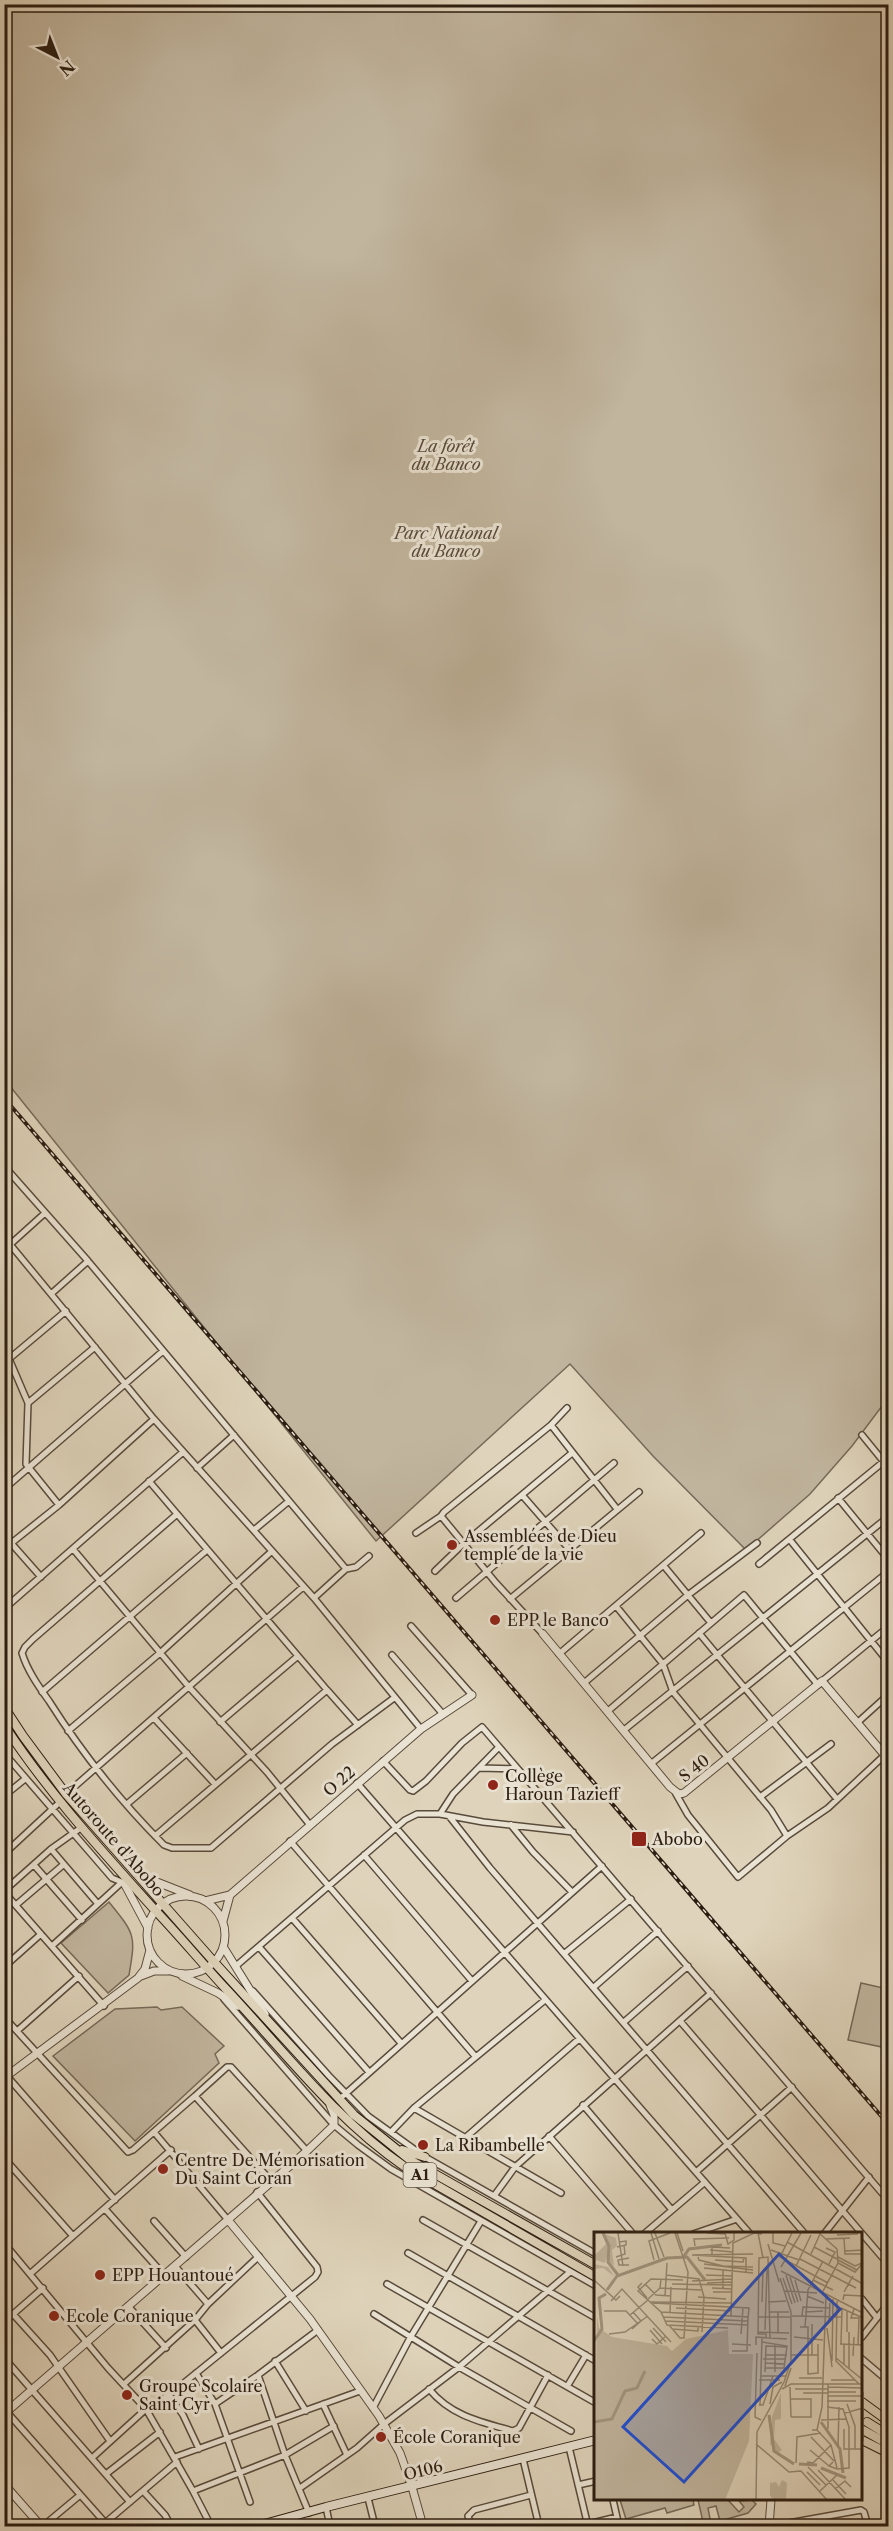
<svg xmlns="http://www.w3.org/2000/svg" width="893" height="2531" viewBox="0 0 893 2531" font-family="'Libre Caslon Text',serif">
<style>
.green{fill:#c1b59e;stroke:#766958;stroke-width:1.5}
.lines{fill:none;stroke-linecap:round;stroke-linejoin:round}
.minor-casing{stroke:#594b3c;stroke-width:8}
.tertiary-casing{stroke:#594b3c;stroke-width:9}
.secondary-casing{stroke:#2c1d11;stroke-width:10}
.primary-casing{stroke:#2c1d11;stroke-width:10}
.minor{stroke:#eae3d3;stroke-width:5}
.tertiary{stroke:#eae3d3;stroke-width:7}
.secondary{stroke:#eae3d3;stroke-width:8}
.primary{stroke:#dfd4bb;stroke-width:8}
.rail-casing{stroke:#2c1d11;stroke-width:4}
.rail{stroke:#eae3d3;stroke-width:1.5;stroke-dasharray:4.5;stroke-linecap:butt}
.poi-dot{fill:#8f2418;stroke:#eae3d3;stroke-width:2}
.labels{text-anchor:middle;stroke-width:6;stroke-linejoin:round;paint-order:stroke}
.shield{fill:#eae3d3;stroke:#65584b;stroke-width:1.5}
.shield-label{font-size:15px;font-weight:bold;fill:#2c1d11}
.park-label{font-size:16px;font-style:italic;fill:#594b3b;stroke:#eae3d3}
.poi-label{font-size:16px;fill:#2c1d11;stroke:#eae3d3;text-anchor:start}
.street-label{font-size:16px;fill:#2c1d11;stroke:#eae3d3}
.inset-river{fill:none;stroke:#a29681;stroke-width:3}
.inset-road{fill:none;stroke:#978b77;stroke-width:1.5}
.view{fill:#1d4ed8;fill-opacity:0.15;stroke:#1d4ed8;stroke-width:3}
.inset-edge{fill:none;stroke:#2c1d11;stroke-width:3}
</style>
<rect width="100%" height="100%" fill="#dfd4bb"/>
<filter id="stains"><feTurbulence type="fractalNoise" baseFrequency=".00333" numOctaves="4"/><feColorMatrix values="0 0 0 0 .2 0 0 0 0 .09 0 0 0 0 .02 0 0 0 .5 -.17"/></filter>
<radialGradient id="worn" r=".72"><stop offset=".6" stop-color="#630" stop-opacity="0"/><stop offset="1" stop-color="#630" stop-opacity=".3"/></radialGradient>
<!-- green -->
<path class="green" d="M4,5H888V1398L852,1446L810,1494L746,1550L653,1456L570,1364L376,1541L5,1080Z
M109,1902C135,1934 136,1935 129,1975L108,1993L61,1943Z
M861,1983L888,1989V2017L882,2047L848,2040Z
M157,2007L161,2010L182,2007L224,2046L215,2054L219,2063L135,2141L53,2056L115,2009Z
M620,2500H693L694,2505L667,2513L665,2508L626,2519Z
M698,2500H728L739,2512L744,2507L739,2501L752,2500L756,2504L748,2513L720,2521L716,2506L708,2508L711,2524L704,2526Z"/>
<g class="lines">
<defs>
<path id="minor" d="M4,1166L88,1261L346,1569
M4,1237L154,1419L314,1598L421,1729
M4,1250L45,1213
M51,1294L88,1261
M4,1347L28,1403L26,1464L59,1505
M10,1358L66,1311
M28,1403L95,1347
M551,1425L617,1509
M862,1435L888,1467
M197,1468L234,1435
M149,1481L327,1690L155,1836
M4,1489L163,1351
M522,1495L570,1550
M838,1498L888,1559
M176,1515L33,1639L25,1647L22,1653C27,1670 39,1687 49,1701C82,1753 120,1801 164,1845L172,1848H211L332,1744L394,1698
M254,1530L289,1501
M416,1533L441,1516
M790,1540L888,1662
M11,1543L41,1577
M4,1549L59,1505L154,1419
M73,1549L189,1687L267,1772L310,1825
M759,1564L888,1458
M664,1566L711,1623
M435,1571L463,1544L572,1453
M314,1598L346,1569L356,1567L369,1556
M456,1598L614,1463
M510,1599L639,1492
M616,1606L663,1664L673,1692L771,1810L787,1836
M5,1608L183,1452
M411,1626L472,1695
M699,1633L837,1799
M543,1634L496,1583L441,1516L444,1512L551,1425L567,1408
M559,1654L701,1533
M392,1655L442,1713
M822,1681L888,1627
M584,1683L688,1595L757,1543
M327,1690L358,1725
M42,1692L207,1550
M608,1711L744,1595L818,1685
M154,1718L215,1784
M220,1722L298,1656
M857,1723L888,1695
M624,1730L888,1517
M68,1731L160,1653L271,1552
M4,1753L112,1878L124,1883
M383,1761L410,1790L413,1791L426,1781L462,1743L482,1727L888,2200
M652,1763L888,1572
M479,1768L517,1769
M357,1783L750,2234
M66,1794L303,1587
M676,1794L688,1815L738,1877L787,1836L828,1808L888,1752
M4,1796L25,1779
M760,1797L831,1744
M127,1804L187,1753
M440,1814L453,1794L499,1747
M449,1816L490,1868L805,2234
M511,1825L533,1852L572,1892
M290,1841L475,2056
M51,1849L98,1904
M4,1854L60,1802
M364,1855L472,1981
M34,1865L82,1920
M4,1891L51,1849L82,1827
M4,1892L104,2006
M16,1905L63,1865
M292,1918L401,2043
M52,1946L121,1883
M259,1947L369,2072
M565,1953L631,1899
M236,1966L405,1820L417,1814H440L483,1822L573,1832
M4,1967L41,1934
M594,1987L658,1931
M253,1991L329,2076L368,2116L425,2157L596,2254
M224,1999L334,2125L358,2145L391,2169L596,2286
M4,2017L128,2152L133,2150L195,2096
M680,2021L888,2264
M624,2022L688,1966
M17,2031L79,1976
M6,2075L115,2200
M343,2096L602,1866
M583,2105L672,2210
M414,2108L561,2193
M154,2132L228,2220
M391,2132L414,2108L545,2000
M549,2136L633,2234
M465,2138L579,2039
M4,2158L73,2236
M696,2172L792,2087
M271,2181L195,2096L227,2067H231L307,2151
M494,2196L515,2167L711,1993
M105,2209L164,2275
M423,2220L596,2318
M154,2221L186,2257
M644,2234L705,2182
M693,2234L737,2219
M824,2234L869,2177
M4,2243L108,2368L146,2409L193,2491L211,2526
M408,2253L596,2361
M175,2266L208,2304
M31,2273L171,2150
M387,2284L596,2403
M862,2299L877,2318
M128,2306L166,2348
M13,2314L50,2355L110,2441
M374,2314L459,2367L571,2431
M195,2320L221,2353
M4,2322L43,2288
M862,2337L888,2304
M4,2358L130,2502
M862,2359L888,2381
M275,2361L306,2411
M196,2373L215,2404L250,2502
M258,2375L285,2455L309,2513
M124,2384L195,2320L208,2304L259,2256
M568,2385L586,2355
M429,2389C451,2416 481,2422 513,2431L519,2428L548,2375
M169,2395L183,2415L199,2449
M215,2404L258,2375L318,2330
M323,2404L347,2455
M373,2408L410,2338L481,2221
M6,2411L108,2526
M569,2447L588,2526
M175,2457L360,2391
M92,2458L146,2409L169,2395L315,2277L318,2272L317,2267L257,2192
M523,2459L539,2526
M106,2474L160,2432
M578,2485L596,2481
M300,2488L357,2448L384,2424L459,2367L570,2272
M143,2491L165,2515L171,2526
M193,2491L285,2455L334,2426
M368,2498L375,2526
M613,2500L619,2526
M326,2507L330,2526
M105,2523L177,2462
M43,2526L79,2496
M471,2526L468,2516L474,2510L531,2495
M580,2526L617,2517
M772,2526L861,2510L864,2512L868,2526"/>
<path id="tertiary" d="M543,1634L670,1787L679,1794L684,1793L822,1681L888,1759
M139,1875L190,1895
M124,1883L148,1928
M147 1935a39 39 0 1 1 78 0a39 39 0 1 1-78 0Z
M205,1901L230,1895L421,1729L472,1695
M223,1921L230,1895
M224,1948L265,2014
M141,1976L154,1971H168
M182,1976L218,1993L238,2006
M4,2078L138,1978L145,1969L150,1950
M228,2220L310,2319L379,2416L400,2453L412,2487L423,2526
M4,2414L307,2151L334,2125V2115L330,2105
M4,2484L41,2526
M769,2526L771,2500"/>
<path id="secondary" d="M257,2526L326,2507L596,2440"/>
<path id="primary" d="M4,1707L23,1736L66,1794L215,1963L354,2115L410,2160L596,2265
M4,1725C47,1791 100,1849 153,1908C178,1934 201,1962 226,1989C284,2051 335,2119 405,2167L596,2277
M402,2150L425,2157
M862,2402L888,2421
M867,2422L888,2435
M863,2430L888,2444
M862,2440L888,2453"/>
</defs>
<!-- minor casing -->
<use href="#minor" class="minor-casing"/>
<!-- tertiary casing -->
<use href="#tertiary" class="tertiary-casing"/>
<!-- secondary casing -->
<use href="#secondary" class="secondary-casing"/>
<!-- primary casing -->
<use href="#primary" class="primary-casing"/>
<!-- minor -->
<use href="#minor" class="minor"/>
<!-- tertiary -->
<use href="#tertiary" class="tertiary"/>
<!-- secondary -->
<use href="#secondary" class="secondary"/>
<!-- primary -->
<use href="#primary" class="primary"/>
<defs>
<path id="rail" d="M4,1098L888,2124"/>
</defs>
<!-- rail casing -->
<use href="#rail" class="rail-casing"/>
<!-- rail -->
<use href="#rail" class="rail"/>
</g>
<!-- markers -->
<g class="poi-dot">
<circle cx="452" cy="1545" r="6"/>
<circle cx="495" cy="1620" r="6"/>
<circle cx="493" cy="1785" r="6"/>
<rect x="631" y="1831" width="16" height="16" rx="3"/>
<circle cx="423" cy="2145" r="6"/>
<circle cx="163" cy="2169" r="6"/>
<circle cx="100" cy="2275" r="6"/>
<circle cx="54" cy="2316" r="6"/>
<circle cx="127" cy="2395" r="6"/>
<circle cx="381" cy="2437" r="6"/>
</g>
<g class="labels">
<!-- shield labels -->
<rect class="shield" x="403.5" y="2163" width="33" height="24" rx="4.5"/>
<g class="shield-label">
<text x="420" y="2180">A1</text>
</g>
<!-- park labels -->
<g class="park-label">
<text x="446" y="452">La forêt<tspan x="446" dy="18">du Banco</tspan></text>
<text x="446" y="539">Parc National<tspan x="446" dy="18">du Banco</tspan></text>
</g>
<!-- poi labels -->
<g class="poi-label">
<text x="464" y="1542">Assemblées de Dieu<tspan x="464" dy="18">temple de la vie</tspan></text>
<text x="507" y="1626">EPP le Banco</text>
<text x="505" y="1782">Collège<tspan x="505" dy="18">Haroun Tazieff</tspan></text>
<text x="652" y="1845">Abobo</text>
<text x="435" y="2151">La Ribambelle</text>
<text x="175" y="2166">Centre De Mémorisation<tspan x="175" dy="18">Du Saint Coran</tspan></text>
<text x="112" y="2281">EPP Houantoué</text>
<text x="66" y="2322">Ecole Coranique</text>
<text x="139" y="2392">Groupe Scolaire<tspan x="139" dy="18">Saint Cyr</tspan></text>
<text x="393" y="2443">École Coranique</text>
</g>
<!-- street labels -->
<g class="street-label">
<text transform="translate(694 1768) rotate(-38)" y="6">S 40</text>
<text transform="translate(339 1781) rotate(-41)" y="6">O 22</text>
<text transform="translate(114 1839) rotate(49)" y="6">Autoroute d'Abobo</text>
<text transform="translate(423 2470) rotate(-14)" y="6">O106</text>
</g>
</g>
<!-- overview -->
<g transform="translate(594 2232)">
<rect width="268" height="268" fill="#dfd4bb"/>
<path d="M8,1L22,6L23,14L18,18L20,34L12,26L11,31L2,28L0,32L14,35L20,44L9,36L0,37V24L12,12ZM3,84L5,96L18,105L73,114L78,119L92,107L134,98L135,122H159L155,209L131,268H0ZM187,161V187L181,188L180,207L188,218L184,221L176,212L178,185ZM184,246L192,250L193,252L192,268H179L176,263V251L182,250L185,255L188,248Z" fill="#c1b59e"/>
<path class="inset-river" d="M9,1L15,14L14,30L24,43M90,24L95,17L128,13M13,58L23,44L73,26L93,25L111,48M0,109L8,97L5,66L12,62M175,183L180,219L200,232M0,190L18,187L31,159L43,156L51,139M227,190L246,217L249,241M205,232L223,233M227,236L252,246"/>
<path class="inset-road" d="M24,1L29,34M57,1L65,27M61,1L70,25M83,1L89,19M113,1L131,2M131,1L134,12L140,8V1M164,1L169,26M179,1V11L191,14M198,1L186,25L234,51M225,1L243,17M243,3L264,2M250,6L251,22H269M232,7L256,6M193,10L269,52M174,12L185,50M101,14L100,7L135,6M23,15L32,13V9L25,10M220,15L243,27M232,16L241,20L235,32M116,18L139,20M177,18L205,28M251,19L269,18M217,22L226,2M98,23L152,26V41M98,23L159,22M118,24V15L136,16M22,25L31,22L30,13M104,25L105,28L129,34L159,35M244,25L261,34L268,31M35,26L24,28L25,33H35M206,27L262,56M60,28L55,9L76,1M121,28L149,30L150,26M244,28L263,38M244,31L261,40L269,31M110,32L159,38M202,34L217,3M187,35L207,1M110,36L159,41M129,38V56M187,39L269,81M72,43L105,47L110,65L108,100M112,43L138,44M192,43L201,71M196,45L204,70M189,46L198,72M0,48L22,68L26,64M89,48L57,47L44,59L67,80L73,93L134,96M201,48L207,69M219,48L239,58M98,49L138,47M48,51L44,55L53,66M113,51L138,50M51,52L62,63L77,64M78,52L138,53M66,56L107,58M118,56L138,57M191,59L223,61M119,60H138M250,60L259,44M228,61L244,31L243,17M71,64L73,31M213,64L230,71M104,65L132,67M54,67L66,56L67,47M249,68L250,63L269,64M17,69L28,57L77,110M243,69L242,129L265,152M57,70L138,71M168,70L169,38M174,70L192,69M59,71L155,76L154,86M82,76L138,79M247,76L269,86M260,77L257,86H265L264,113M10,79H32L44,92M67,80L154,85L153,119H138M176,80H195M211,80L229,79M76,81L77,55M36,83L54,68M137,84L139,11L160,1L168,2M198,84L248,85M208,84L209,75L235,76M69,85L154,89M164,85H196M71,89L154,93M235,91L236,71M75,93L86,106H90L94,40L81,1M206,95H214V142L224,141V112M211,95L214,58L229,29M59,96L72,110M233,96L238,135M38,97L47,89L39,80M78,97L104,99V95M56,98L68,112M171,98L173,37M164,100L195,101M253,100V79M15,102L31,100L54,84M147,102L149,76M184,102V80M200,105L229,108M172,106V102H164L165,26L174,25L176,106M58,107L63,112L72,104M168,110L193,114L190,136H171M138,112L157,113M246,112L269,113M247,112L248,77M162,113V105L193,107M163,121L161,185L167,188M171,123H193M197,123H224M218,123V92M259,124L260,105M242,126L269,148M169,127H192M238,129L239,67M171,131L191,132M250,133V112M255,137V100M171,140L172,114L193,115M181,140V113M167,144H192M205,146H228M165,148H186M237,148H261M191,154L197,136M196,155L197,185M234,155L269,156M188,157L197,152H269M201,157H234M234,160H262M269,160V209M209,161H234M234,164H269M196,167H217V185H197M233,169H262M176,172L179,155L188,150M253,172L261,194V217M165,173H169L179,144M166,173L168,106M233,175L249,177L255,195V236L243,237L235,234L239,230M251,181L269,176M227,188L253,187M234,197V152M250,197V217H269M218,198H223L237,213L243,236M223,198L228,175L232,63M217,205L240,229M162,212L195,240L207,239L233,268M244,214L245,175M216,218L235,234M213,230L219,231L237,213M202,231L203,205L227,201M214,235L232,253M224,238L252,268M213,240L226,253M239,248L252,262M241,257L251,249L257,255M226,259L243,243M162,268L163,200L190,150L197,129V80L186,46"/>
<path class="view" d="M185,22L246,77L90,250L29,195Z"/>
<rect width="268" height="268" class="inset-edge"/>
</g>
<!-- margin -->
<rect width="893" height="2531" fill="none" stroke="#dfd4bb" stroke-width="24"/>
<rect x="6" y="6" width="881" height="2519" fill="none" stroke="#2c1d11" stroke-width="3"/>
<rect x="12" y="12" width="869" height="2507" fill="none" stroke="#2c1d11" stroke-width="1.5"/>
<!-- north arrow -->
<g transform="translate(57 57) rotate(138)" stroke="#eae3d3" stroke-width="4.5" paint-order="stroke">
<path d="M0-4.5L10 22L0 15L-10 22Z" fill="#2c1d11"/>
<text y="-9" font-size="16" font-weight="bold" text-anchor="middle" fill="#2c1d11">N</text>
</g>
<rect width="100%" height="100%" filter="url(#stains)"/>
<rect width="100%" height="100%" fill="url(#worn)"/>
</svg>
